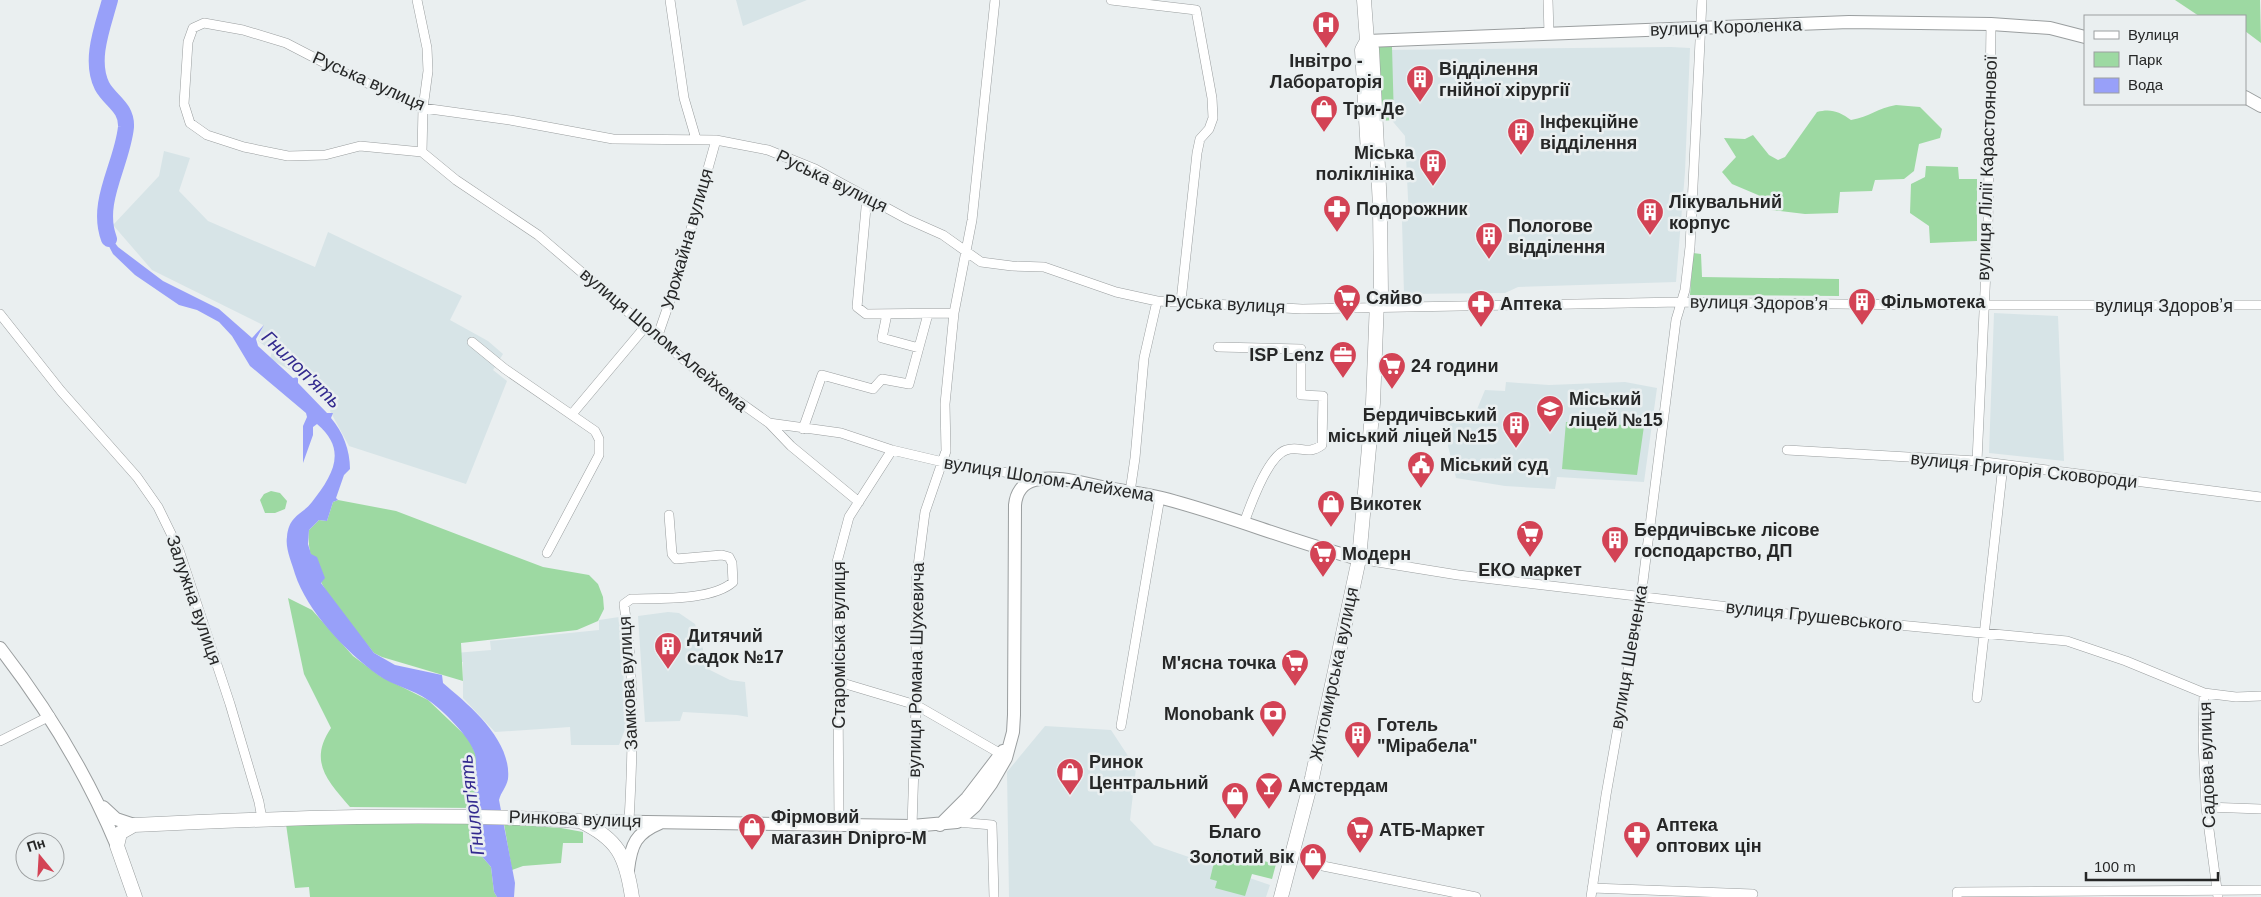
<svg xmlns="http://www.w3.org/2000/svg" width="2261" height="897" viewBox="0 0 2261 897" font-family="Arial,sans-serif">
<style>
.built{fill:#d7e4e7}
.green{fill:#9dd9a2}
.water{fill:#98a0f9}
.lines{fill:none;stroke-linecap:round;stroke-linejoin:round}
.river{stroke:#98a0f9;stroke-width:16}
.street-casing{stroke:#9a9e9f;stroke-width:10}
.secondary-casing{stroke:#9a9e9f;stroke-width:14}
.primary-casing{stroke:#9a9e9f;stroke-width:15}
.street{stroke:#fff;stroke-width:9}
.secondary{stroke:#fff;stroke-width:12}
.primary{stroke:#fff;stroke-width:14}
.labels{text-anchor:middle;stroke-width:5;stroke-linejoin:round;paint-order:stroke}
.street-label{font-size:18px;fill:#262727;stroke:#eaeff0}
.poi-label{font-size:18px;font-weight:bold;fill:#262727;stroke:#eaeff0;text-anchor:start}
.water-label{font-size:19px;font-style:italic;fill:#32298e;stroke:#eaeff0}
</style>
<rect width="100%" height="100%" fill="#eaeff0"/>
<!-- built -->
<path class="built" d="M736,0H807L743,26Z
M1671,47L1690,48L1685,172L1676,282L1518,287L1505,293L1404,294L1402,221L1409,219L1405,136L1389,117L1383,50Z
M164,151L190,158L179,191L208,221L315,267L328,232L462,296L450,320L488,341L503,354L493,370L507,381L466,484L349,446L330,411L338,396L270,359L272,351L258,341L263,325L152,270L113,225L159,176Z
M1994,313L2058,316L2064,461L1989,453Z
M1506,382L1549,385L1625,382L1657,388L1644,482L1557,477L1555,489L1505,486L1456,478L1448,446L1450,420L1473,419L1485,390L1505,391Z
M668,612L679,613L695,624L703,649L702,662L706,668L730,680L745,682L748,717L737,715L683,712L680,721L645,722L638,616Z
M619,617L627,724L619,745H571L570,727L495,732L463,698V662H456L455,653L491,650L490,641L599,630V620Z
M1045,726L1111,730L1136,768L1130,820L1154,845L1270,885L1266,897H1009L1007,772Z"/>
<!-- green -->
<path class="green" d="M2175,0H2260L2261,43L2245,31V16H2199Z
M1375,47H1392L1394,120L1379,121Z
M1896,105L1920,107L1942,129L1940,138L1919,144L1914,171L1904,179L1875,180L1872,191L1840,192L1838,213L1805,214L1771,210L1758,195L1732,184L1722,172L1736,157L1724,138L1745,139L1753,135L1769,155L1778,160L1785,157L1817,112C1831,108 1840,112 1851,120C1870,117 1877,108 1896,105Z
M1926,166L1958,167L1959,179H1977V241L1930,243L1929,226L1910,213L1911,184L1925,177Z
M1693,253L1701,254L1702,277L1839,279V296L1690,295Z
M1566,422L1644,426L1637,475L1562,469Z
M271,491L280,493L287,501L285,509L275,513H265L260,500L264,494Z
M338,500L396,511L543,567L589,575L598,584L603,597L604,609L598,621L577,630L461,643L463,681L382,657L374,653C347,619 304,577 309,530L319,520L327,521L333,502Z
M288,598L312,610L353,656L380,676L428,700L469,739L476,755L474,786L478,808L350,807C328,781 308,762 331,728L304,674Z
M286,824H480L474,847L491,867L494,892L497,897H310L309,887L295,888Z
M504,824L561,828L583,832V843H563L561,863L523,866L512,870Z
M1217,850L1276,864L1272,879L1252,874L1245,896L1215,888L1217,881L1210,879Z"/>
<!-- water -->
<path class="water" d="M104,217L112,239L118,247L163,281L219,309L252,338L264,325L256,339L258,346L293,378L298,377V383L327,413H333L331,418C343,432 350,450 350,469L344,475L336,498L338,500L333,502L327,521L319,520L309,530L308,544L311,554L317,557L325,578L321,583L374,653L395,665L442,675L443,683C469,705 512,740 508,779C506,788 501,792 499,800L515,883L514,897H497L494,892L491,867L474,847C481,819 477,814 474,787C473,777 478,764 475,754C470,737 443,710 428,700C413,689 393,686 378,675C346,652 307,611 295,574C292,563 285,548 287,537C289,515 302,515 312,502C333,475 348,450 317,424L313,427V435L303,463V426L307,417L306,413L250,366L232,336L219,322L197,310L179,305L135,275L113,254L103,235Z"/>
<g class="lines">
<!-- river -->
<path class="river" d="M109,239C95,202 122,165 126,127C127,107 110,101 102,86C89,60 103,26 110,0"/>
<defs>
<path id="street" d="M417,0L427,48L428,71L423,108L422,152
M670,0L684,98L696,139
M1111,0L1196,10L1212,98L1213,118L1209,129L1200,139L1197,153L1181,301
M1548,0L1549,34
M867,197L857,307L866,314L954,313
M0,314L61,391L137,477L158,507L179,550L230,704L259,802L262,819
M887,314L882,338L919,348
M657,338L675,286L716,140
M472,342L505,369L595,431L599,439V455L547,553
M1218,347L1301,349V395L1323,396L1322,445C1307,456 1300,445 1286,450C1268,456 1250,506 1244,523
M572,414L645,327
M769,423L791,446L859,502
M803,429L822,375L873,389L882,379L909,384L928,314
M1787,450L1977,461L2261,497
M1977,461L1988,227L1991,24
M1039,478L943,462L892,450L841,433L769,423L703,376L538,235L456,180L422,152L360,146L325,155L288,156L244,147L207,135L190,123L184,104L188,42L193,28L204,23L243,30L286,43L342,72L423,108L510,120L613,139L716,140L768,150L815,169L907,219L943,235L981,262L1012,266L1044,267L1116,292L1157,301L1302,309L1681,302L1920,305H2261
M1130,492L1135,458L1144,358L1157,301
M1359,559L1458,575L1814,617L2067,641L2126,661L2204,693L2236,697L2261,696
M839,682L916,705L1001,754
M2204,693L2203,741L2206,807L2218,897
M1977,698L2003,465
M1121,726L1160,497
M0,741L50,716
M2206,807L2261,809
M629,821C633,749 635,675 624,604L631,599C658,598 712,601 733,582L732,563L729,557L722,555L676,559L672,554L669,515
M957,822L992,825L994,897
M839,823L837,562L849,517L892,450
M912,826L916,705V582L925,512L946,451L945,404L954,313L972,220L995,0
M1323,866L1476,897
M1592,888L1753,894
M1591,897L1606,795L1641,597L1676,320L1685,290L1690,247L1702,0
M1957,897V892L2261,890"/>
<path id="secondary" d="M1367,41L1849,22L1991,24L2050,28L2085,37
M2245,97L2261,106
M0,648C48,710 87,774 117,846
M103,807L116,819L134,825
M580,821L912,826L957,822L975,806L991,784L1006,758L1013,732L1014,715L1015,505C1016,494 1022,483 1035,480C1055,475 1082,483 1102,487C1122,491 1143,493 1162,498C1229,515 1292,542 1359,559
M940,825L967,798L1003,751
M628,870C631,844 636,833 660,823"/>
<path id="primary" d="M1367,41L1362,50L1368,153
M135,897L117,846L120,833L134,825C283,818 432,812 580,821C618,839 626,856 632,897
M1281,897L1312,778L1359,559L1373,403L1377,301L1381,294L1380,207L1372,49L1367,41L1364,0"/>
</defs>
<!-- street casing -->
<use href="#street" class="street-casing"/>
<!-- secondary casing -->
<use href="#secondary" class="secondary-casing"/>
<!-- primary casing -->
<use href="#primary" class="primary-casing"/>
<!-- street -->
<use href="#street" class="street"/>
<!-- secondary -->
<use href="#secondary" class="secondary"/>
<!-- primary -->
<use href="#primary" class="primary"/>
</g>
<!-- icons -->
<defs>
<symbol id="hospital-pin" viewBox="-11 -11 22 30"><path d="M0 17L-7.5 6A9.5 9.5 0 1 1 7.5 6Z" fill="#d34355" stroke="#eaeff0"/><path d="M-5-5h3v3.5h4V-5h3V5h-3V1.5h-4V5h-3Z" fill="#fff"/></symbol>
<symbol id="building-pin" viewBox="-11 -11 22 30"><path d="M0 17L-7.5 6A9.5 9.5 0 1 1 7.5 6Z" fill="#d34355" stroke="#eaeff0"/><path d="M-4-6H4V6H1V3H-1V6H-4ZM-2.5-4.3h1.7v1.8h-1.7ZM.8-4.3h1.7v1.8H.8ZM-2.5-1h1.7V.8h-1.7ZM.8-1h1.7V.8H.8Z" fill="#fff"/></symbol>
<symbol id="shop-pin" viewBox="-11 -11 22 30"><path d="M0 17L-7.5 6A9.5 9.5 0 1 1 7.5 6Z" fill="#d34355" stroke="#eaeff0"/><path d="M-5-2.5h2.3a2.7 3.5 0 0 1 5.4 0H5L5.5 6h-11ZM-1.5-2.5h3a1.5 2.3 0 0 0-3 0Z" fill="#fff"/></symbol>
<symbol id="pharmacy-pin" viewBox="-11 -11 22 30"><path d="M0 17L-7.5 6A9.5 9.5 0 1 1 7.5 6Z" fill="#d34355" stroke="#eaeff0"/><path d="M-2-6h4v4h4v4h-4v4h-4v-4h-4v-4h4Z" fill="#fff"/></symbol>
<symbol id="supermarket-pin" viewBox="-11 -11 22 30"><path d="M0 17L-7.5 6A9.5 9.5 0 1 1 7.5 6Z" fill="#d34355" stroke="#eaeff0"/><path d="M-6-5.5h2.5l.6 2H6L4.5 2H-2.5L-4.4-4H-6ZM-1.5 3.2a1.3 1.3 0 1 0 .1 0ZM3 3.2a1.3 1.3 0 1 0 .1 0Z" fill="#fff"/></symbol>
<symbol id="office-pin" viewBox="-11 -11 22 30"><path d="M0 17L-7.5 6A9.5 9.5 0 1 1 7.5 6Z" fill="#d34355" stroke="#eaeff0"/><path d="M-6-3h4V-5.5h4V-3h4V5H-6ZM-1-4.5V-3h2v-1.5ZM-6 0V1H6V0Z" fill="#fff"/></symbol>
<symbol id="school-pin" viewBox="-11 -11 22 30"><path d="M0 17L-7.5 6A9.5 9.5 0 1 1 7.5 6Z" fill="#d34355" stroke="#eaeff0"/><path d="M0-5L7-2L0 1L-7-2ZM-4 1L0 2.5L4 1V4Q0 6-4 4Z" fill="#fff"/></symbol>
<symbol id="civic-pin" viewBox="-11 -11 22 30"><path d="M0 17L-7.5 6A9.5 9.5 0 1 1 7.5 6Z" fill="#d34355" stroke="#eaeff0"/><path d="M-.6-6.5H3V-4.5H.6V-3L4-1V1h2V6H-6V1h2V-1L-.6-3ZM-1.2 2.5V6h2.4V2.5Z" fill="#fff"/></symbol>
<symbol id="bank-pin" viewBox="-11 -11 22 30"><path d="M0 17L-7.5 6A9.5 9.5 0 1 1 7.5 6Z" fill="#d34355" stroke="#eaeff0"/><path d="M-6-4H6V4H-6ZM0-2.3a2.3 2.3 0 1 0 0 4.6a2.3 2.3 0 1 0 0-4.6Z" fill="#fff"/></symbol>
<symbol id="bar-pin" viewBox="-11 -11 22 30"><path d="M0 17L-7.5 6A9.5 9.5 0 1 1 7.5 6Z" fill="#d34355" stroke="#eaeff0"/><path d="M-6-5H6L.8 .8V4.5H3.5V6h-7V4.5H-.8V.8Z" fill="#fff"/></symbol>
</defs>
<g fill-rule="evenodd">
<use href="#hospital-pin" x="1310" y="9" width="32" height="43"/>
<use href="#building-pin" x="1404" y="63" width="32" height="43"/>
<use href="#shop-pin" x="1308" y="93" width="32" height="43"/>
<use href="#building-pin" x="1505" y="116" width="32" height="43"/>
<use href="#building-pin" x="1417" y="147" width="32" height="43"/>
<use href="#pharmacy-pin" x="1321" y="193" width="32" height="43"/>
<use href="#building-pin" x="1634" y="196" width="32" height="43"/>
<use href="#building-pin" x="1473" y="220" width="32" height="43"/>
<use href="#supermarket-pin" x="1331" y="282" width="32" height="43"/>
<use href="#building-pin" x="1846" y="286" width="32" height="43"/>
<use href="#pharmacy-pin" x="1465" y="288" width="32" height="43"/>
<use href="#office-pin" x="1327" y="339" width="32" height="43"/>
<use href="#supermarket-pin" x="1376" y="350" width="32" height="43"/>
<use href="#school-pin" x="1534" y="393" width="32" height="43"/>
<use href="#building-pin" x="1500" y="409" width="32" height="43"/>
<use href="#civic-pin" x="1405" y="449" width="32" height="43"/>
<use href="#shop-pin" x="1315" y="488" width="32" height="43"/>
<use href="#supermarket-pin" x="1514" y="518" width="32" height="43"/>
<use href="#building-pin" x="1599" y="524" width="32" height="43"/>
<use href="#supermarket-pin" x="1307" y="538" width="32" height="43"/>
<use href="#building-pin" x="652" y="630" width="32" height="43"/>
<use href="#supermarket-pin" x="1279" y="647" width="32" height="43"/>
<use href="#bank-pin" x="1257" y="698" width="32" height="43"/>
<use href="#building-pin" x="1342" y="719" width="32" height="43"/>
<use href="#shop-pin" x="1054" y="756" width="32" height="43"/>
<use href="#bar-pin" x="1253" y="770" width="32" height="43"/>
<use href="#shop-pin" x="1219" y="780" width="32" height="43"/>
<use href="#shop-pin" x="736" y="811" width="32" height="43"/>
<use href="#supermarket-pin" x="1344" y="814" width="32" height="43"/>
<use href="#pharmacy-pin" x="1621" y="819" width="32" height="43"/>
<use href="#shop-pin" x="1297" y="841" width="32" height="43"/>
</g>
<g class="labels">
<!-- street labels -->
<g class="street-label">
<text transform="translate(1726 27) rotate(-2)" y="6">вулиця Короленка</text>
<text transform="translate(369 81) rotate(24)" y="6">Руська вулиця</text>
<text transform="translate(1987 168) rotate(-88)" y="6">вулиця Лілії Карастоянової</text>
<text transform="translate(832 181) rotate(26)" y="6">Руська вулиця</text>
<text transform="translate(687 239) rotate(-74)" y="6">Урожайна вулиця</text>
<text transform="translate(1759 303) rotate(1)" y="6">вулиця Здоровʼя</text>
<text transform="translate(1225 304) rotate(3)" y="6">Руська вулиця</text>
<text x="2164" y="312">вулиця Здоровʼя</text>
<text transform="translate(664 340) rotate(40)" y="6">вулиця Шолом-Алейхема</text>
<text transform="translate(2024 470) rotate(6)" y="6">вулиця Григорія Сковороди</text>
<text transform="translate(1049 479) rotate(9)" y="6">вулиця Шолом-Алейхема</text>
<text transform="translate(194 600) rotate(71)" y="6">Залужна вулиця</text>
<text transform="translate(1814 616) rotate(6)" y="6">вулиця Грушевського</text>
<text transform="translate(839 645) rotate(-90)" y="6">Староміська вулиця</text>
<text transform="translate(1629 657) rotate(-80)" y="6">вулиця Шевченка</text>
<text transform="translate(916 670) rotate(-89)" y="6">вулиця Романа Шухевича</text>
<text transform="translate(1334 674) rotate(-78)" y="6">Житомирська вулиця</text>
<text transform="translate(628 683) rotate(-93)" y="6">Замкова вулиця</text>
<text transform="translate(2207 765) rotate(-92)" y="6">Садова вулиця</text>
<text transform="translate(575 819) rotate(2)" y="6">Ринкова вулиця</text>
</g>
<!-- poi labels -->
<g class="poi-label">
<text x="1326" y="67" text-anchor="middle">Інвітро -<tspan x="1326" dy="21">Лабораторія</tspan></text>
<text x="1439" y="75">Відділення<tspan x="1439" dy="21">гнійної хірургії</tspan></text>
<text x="1343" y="115">Три-Де</text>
<text x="1540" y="128">Інфекційне<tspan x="1540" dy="21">відділення</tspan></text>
<text x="1414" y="159" text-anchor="end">Міська<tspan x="1414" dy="21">поліклініка</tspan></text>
<text x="1669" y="208">Лікувальний<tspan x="1669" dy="21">корпус</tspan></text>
<text x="1356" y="215">Подорожник</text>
<text x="1508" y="232">Пологове<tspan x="1508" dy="21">відділення</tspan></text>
<text x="1366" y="304">Сяйво</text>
<text x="1881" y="308">Фільмотека</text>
<text x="1500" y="310">Аптека</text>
<text x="1324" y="361" text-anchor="end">ISP Lenz</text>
<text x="1411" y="372">24 години</text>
<text x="1569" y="405">Міський<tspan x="1569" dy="21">ліцей №15</tspan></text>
<text x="1497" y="421" text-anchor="end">Бердичівський<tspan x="1497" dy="21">міський ліцей №15</tspan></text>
<text x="1440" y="471">Міський суд</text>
<text x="1350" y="510">Викотек</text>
<text x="1634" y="536">Бердичівське лісове<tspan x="1634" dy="21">господарство, ДП</tspan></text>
<text x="1342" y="560">Модерн</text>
<text x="1530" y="576" text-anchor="middle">ЕКО маркет</text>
<text x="687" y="642">Дитячий<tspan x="687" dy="21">садок №17</tspan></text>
<text x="1276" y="669" text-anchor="end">М'ясна точка</text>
<text x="1254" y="720" text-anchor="end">Monobank</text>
<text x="1377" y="731">Готель<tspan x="1377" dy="21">"Мірабела"</tspan></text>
<text x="1089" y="768">Ринок<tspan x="1089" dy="21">Центральний</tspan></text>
<text x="1288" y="792">Амстердам</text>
<text x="771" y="823">Фірмовий<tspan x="771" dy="21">магазин Dnipro-M</tspan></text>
<text x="1656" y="831">Аптека<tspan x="1656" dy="21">оптових цін</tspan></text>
<text x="1379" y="836">АТБ-Маркет</text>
<text x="1235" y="838" text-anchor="middle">Благо</text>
<text x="1294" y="863" text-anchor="end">Золотий вік</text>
</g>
<!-- water labels -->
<g class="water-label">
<text transform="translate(302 369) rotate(44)" y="7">Гнилоп'ять</text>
<text transform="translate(471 805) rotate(-97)" y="7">Гнилоп'ять</text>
</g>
</g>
<!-- legend -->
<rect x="2084" y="15" width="162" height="90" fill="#eaeff0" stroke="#9c9fa0"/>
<rect x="2094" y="31" width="25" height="8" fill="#ffffff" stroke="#9c9fa0"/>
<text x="2128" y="40" font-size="15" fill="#262727">Вулиця</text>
<rect x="2094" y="52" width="25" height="15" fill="#9dd9a2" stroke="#9c9fa0"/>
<text x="2128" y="65" font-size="15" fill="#262727">Парк</text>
<rect x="2094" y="78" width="25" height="15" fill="#98a0f9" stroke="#9c9fa0"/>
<text x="2128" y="90" font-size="15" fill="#262727">Вода</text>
<!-- north arrow -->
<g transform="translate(40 857) rotate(342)"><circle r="24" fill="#eaeff0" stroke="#9c9fa0"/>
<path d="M0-4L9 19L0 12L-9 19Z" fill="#d34355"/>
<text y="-8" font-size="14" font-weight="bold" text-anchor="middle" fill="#262727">Пн</text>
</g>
<!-- scale -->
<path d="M2086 872v8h132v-8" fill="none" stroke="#262727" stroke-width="2.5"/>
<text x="2094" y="872" font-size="15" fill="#262727" stroke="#eaeff0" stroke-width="4" paint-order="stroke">100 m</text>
</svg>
